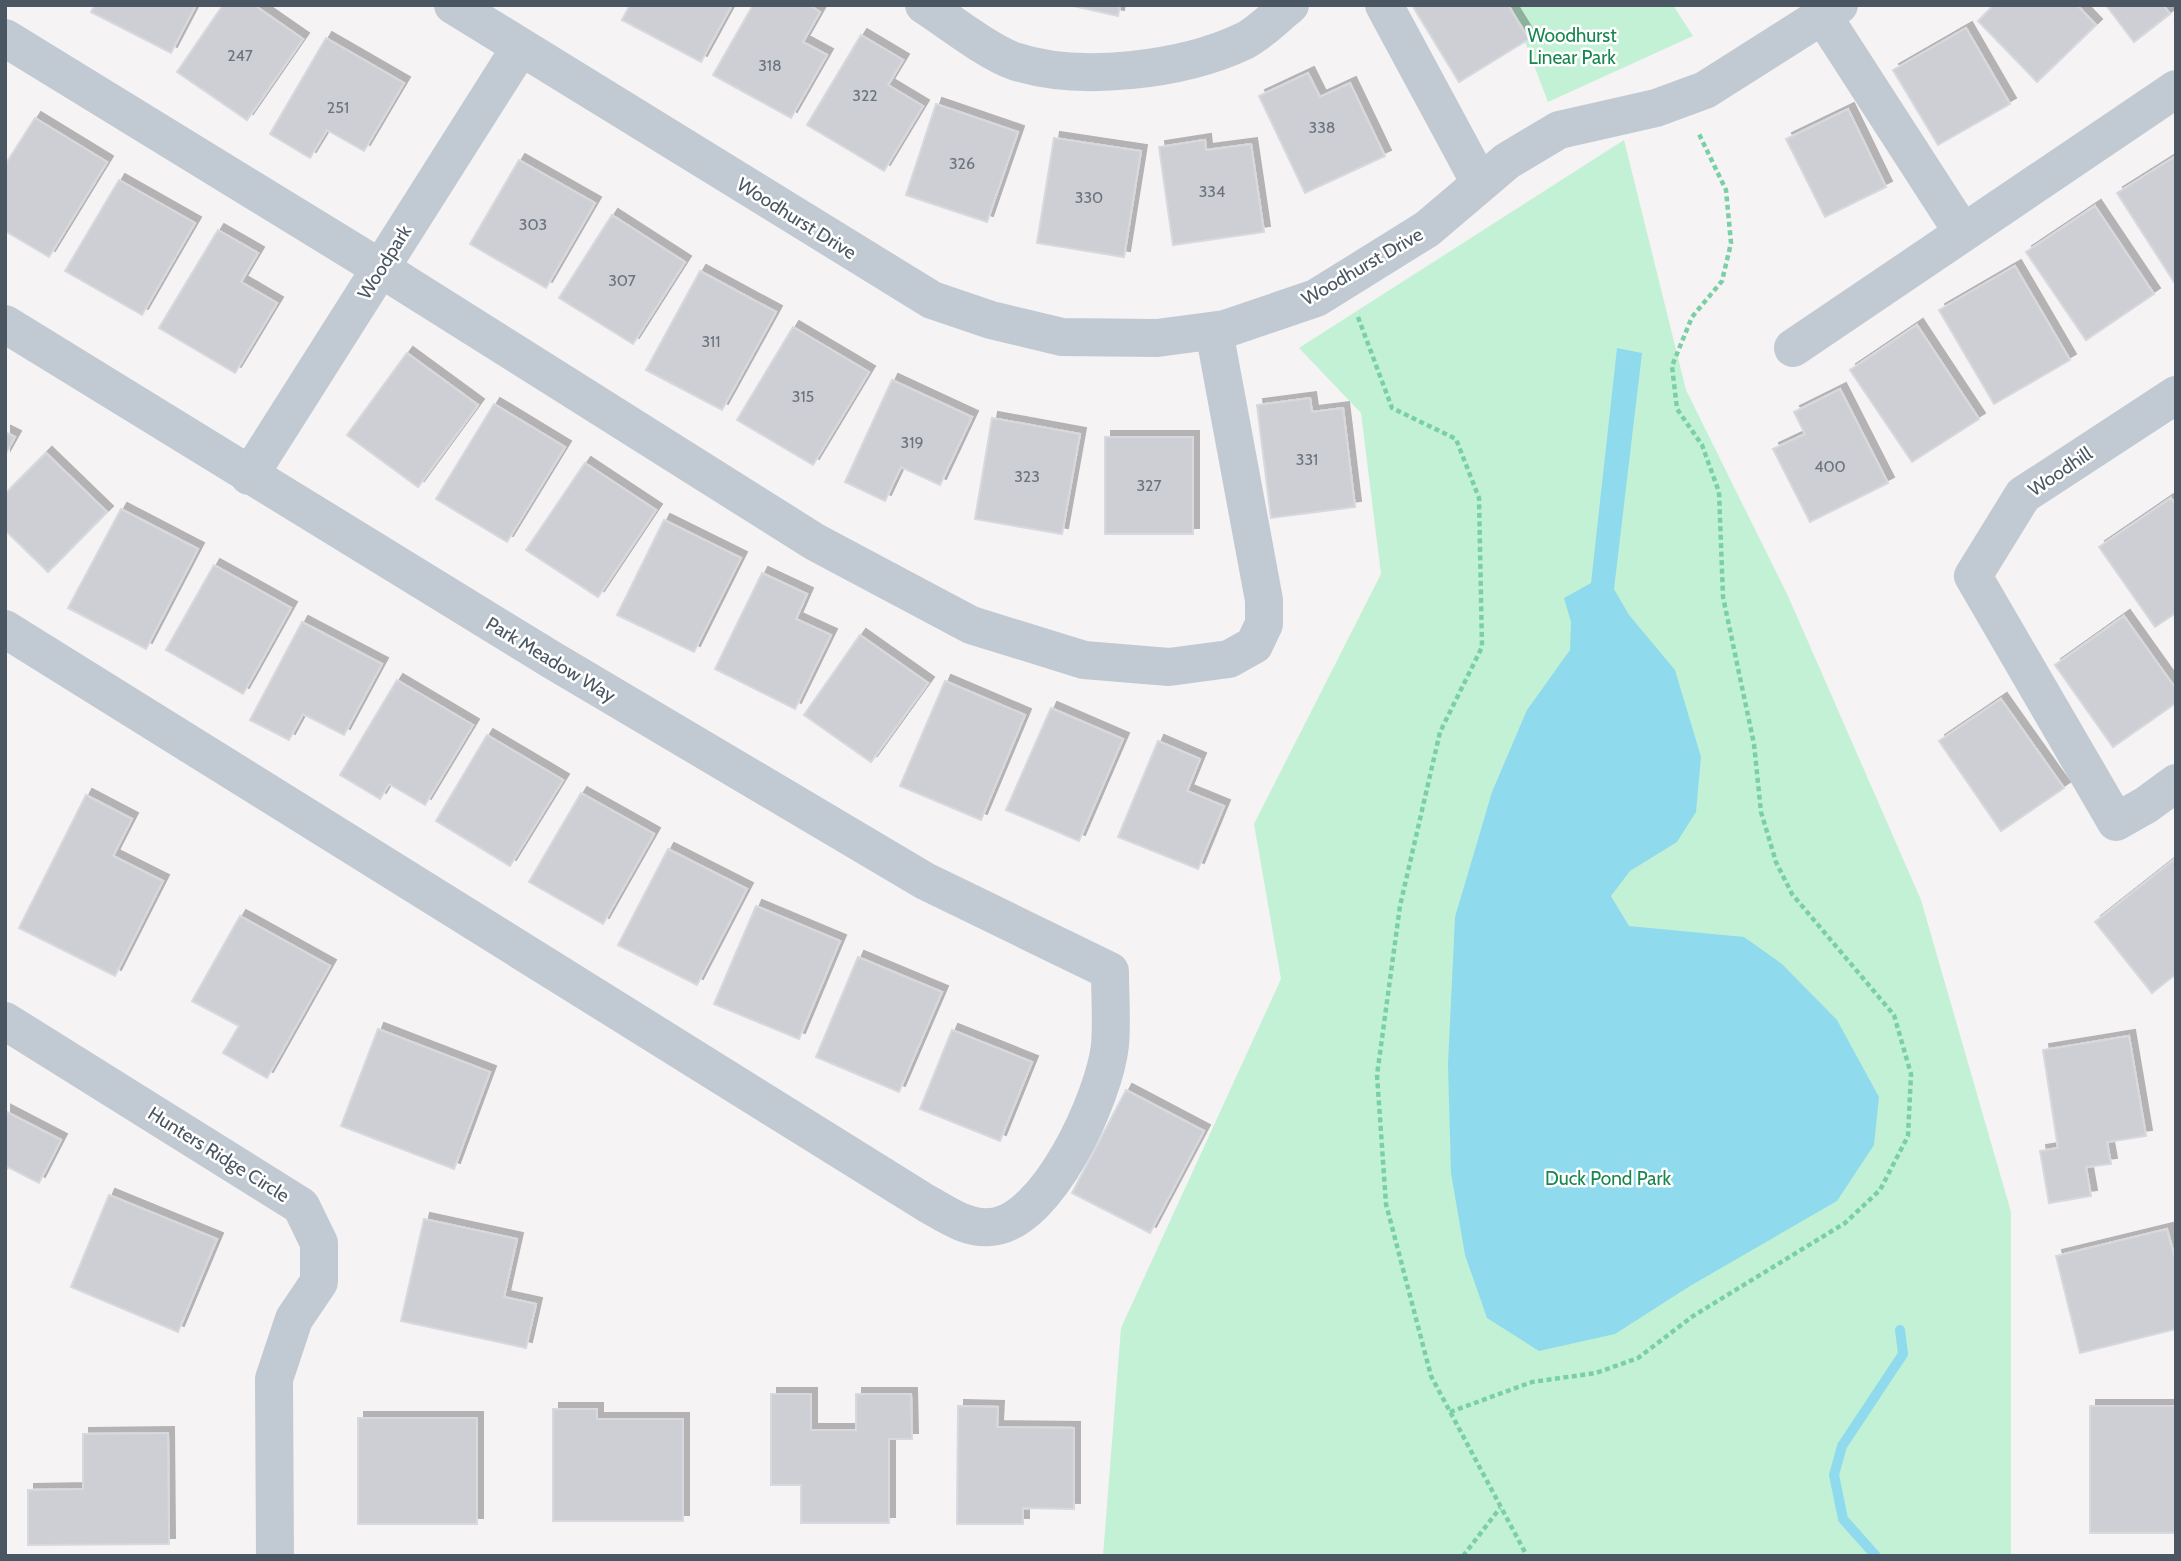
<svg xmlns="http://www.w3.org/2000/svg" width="2181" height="1561" viewBox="0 0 2181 1561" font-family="Cabin,sans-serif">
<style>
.green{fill:#c3f1d5}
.water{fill:#90daee}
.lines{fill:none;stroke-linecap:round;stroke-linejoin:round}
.stream{stroke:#90daee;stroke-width:10}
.building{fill:#cdcfd5;stroke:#d7d9de;stroke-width:2;filter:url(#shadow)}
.path{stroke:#7ad0a6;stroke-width:4.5;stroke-dasharray:5 3.5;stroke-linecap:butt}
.minor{stroke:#c1cad2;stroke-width:38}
.labels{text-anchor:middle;stroke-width:5;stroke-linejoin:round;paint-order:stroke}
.number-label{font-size:16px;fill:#6b747e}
.park-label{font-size:19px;fill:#17864f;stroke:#fff}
.street-label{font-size:19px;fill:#4a5661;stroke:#fff}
</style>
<defs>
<filter id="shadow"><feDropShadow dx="6" dy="-6" stdDeviation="0" flood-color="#0004"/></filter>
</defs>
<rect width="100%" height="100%" fill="#f5f3f3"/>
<!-- green -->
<path class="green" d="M1511,5H1673L1693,36L1548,102Z
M1624,140L1686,390L1788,596L1921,900L2011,1212V1556H1103L1121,1328L1281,979L1254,824L1381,574L1361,413L1299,348Z"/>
<!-- water -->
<path class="water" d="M1617,348L1642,353L1614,589L1629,615L1675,670L1701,757L1696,812L1677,842L1630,871L1611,896L1629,926L1744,937L1782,964L1837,1020L1879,1097L1874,1145L1837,1201L1690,1286L1615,1334L1539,1351L1487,1318L1465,1255L1451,1173L1448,1064L1455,917L1492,792L1527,710L1570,650L1571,622L1564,598L1591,583Z"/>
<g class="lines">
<!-- stream -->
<path class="stream" d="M1876,1556L1843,1519L1834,1475L1842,1446L1903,1354L1900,1330"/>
</g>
<!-- building -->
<path class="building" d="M95,5H196L171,53L91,12Z
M223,5H254L303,39L247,120L177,72Z
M630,5H732L701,62L622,20Z
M753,5H809L820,12L803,42L827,55L791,118L713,75Z
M1069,5H1120L1118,16Z
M1412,5H1508L1529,39L1459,82Z
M1994,5H2077L2096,25L2037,82L1978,21Z
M2106,5H2163L2170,14L2134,42Z
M1966,28L2010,104L1938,145L1893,70Z
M861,35L903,60L888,85L923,106L884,171L807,125Z
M326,38L404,83L364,151L327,130L310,158L270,134Z
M1308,73L1320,97L1350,83L1385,156L1305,193L1259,96Z
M936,104L1018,132L987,222L906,195Z
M1848,109L1886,187L1825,217L1786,139Z
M35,118L107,162L49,257L5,231V165Z
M1054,138L1141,151L1124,257L1037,243Z
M1205,140L1206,150L1251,144L1264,232L1173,245L1159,147Z
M2176,156V285L2117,193Z
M519,160L595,203L546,288L470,244Z
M119,180L195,223L142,315L65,271Z
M2095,206L2154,294L2086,340L2026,252Z
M612,215L685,262L633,344L559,298Z
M218,230L258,253L241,282L277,303L235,373L159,328Z
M2015,266L2070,360L1994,404L1939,310Z
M700,271L776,312L722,410L646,370Z
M1917,325L1979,419L1912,462L1850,370Z
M793,327L869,372L813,465L737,420Z
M407,353L478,405L418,487L347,435Z
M892,380L972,417L940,485L901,467L885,501L845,482Z
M1840,389L1888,483L1810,522L1773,449L1805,434L1794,412Z
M1310,398L1312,412L1343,408L1355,507L1271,518L1257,405Z
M494,404L565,447L507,542L436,499Z
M992,418L1080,434L1062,534L975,519Z
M5,432L15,437L5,455Z
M1105,437H1193V534H1105Z
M46,453L107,512L48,572L5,530V494Z
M585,463L656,510L598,597L526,550Z
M2171,498L2176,505V613L2155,627L2099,547Z
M121,509L198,549L146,649L68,608Z
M664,520L741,558L694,652L617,615Z
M214,565L291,608L243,694L166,650Z
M762,573L807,594L796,619L831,635L795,709L715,669Z
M2124,616L2176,689V703L2113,747L2055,665Z
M302,622L382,664L344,735L303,714L289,740L250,720Z
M860,635L928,683L871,762L804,715Z
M397,680L473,725L425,805L389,784L380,799L340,775Z
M945,681L1025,715L981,820L900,786Z
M2001,699L2064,788L2001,831L1939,741Z
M1051,708L1123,739L1079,841L1006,810Z
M487,735L563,780L510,866L436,821Z
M1158,741L1200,759L1187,791L1224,806L1198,869L1118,837Z
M581,793L654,834L603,924L529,882Z
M86,795L132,819L113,856L163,881L115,976L19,928Z
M668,849L747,889L697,985L618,945Z
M2176,858V974L2152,993L2095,922Z
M756,906L840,941L799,1039L714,1004Z
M240,916L330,966L267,1078L223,1053L239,1026L192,1001Z
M858,957L942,992L899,1092L816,1057Z
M378,1029L490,1072L454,1169L341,1126Z
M952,1030L1032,1062L1000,1141L920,1109Z
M2129,1036L2146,1136L2107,1142L2111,1164L2086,1167L2091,1196L2049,1203L2040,1151L2058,1148L2043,1050Z
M1126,1090L1204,1131L1150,1233L1072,1193Z
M5,1111L61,1140L39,1183L8,1167L5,1172Z
M109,1195L217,1239L178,1332L71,1287Z
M424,1219L517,1239L504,1297L536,1304L526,1348L401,1321Z
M2167,1229L2176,1262V1329L2080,1353L2056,1256Z
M771,1394H811V1430H856V1394H911L912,1439H889V1523H801V1485H771Z
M958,1406L998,1407L997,1427L1074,1428V1509L1023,1508V1524H957Z
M2090,1406H2176V1533H2090Z
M553,1409H597V1419H683V1521H553Z
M358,1418H477V1524H358Z
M168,1433L169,1544L28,1545V1490L83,1489V1434Z"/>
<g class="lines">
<!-- path -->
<path class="path" d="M1358,317L1392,408L1456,439L1479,498L1482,647L1440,732L1400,906L1377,1075L1386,1204L1431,1376L1527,1556
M1450,1412L1532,1382L1596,1373L1638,1358L1693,1316L1845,1223L1880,1190L1908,1136L1911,1074L1894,1015L1792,894L1776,862L1761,812L1754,744L1723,597L1719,492L1702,445L1677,409L1672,366L1692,317L1722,281L1731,243L1726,190L1699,134
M1463,1556L1500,1508"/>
<!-- minor -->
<path class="minor" d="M453,5L932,300L991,320L1062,337L1157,338L1225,329L1316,298L1427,229L1507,161L1559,130L1656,108L1705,90L1839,5
M924,5C949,21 988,52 1014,61C1079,83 1183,70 1244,41C1260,33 1276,16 1290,5
M1384,5L1480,183
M1823,16L1963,233
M5,38L380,268L815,542L971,625L1084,660L1169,667L1229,659L1254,645L1264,624V600L1214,331
M5,324L552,660L925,881L1110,971C1110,995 1112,1021 1110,1045C1105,1095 1048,1224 990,1227C966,1229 946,1214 926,1203L5,629
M1793,348L2176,89
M2176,395L2023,495L1973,576L2116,822L2146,805L2176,783
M249,476L520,48
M5,1021L301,1206L319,1243V1282L294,1319L274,1379L275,1556"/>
</g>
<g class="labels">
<!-- number labels -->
<g class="number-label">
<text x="240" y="61">247</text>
<text x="770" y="71">318</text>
<text x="865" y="101">322</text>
<text x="338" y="113">251</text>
<text x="1322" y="133">338</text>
<text x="962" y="169">326</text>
<text x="1212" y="197">334</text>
<text x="1089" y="203">330</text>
<text x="533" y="230">303</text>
<text x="622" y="286">307</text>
<text x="711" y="347">311</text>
<text x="803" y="402">315</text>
<text x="912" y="448">319</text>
<text x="1307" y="465">331</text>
<text x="1830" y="472">400</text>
<text x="1027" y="482">323</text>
<text x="1149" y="491">327</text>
</g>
<!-- park labels -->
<g class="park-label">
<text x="1572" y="42">Woodhurst<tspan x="1572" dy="22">Linear Park</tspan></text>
<text x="1608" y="1185">Duck Pond Park</text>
</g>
<!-- street labels -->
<g class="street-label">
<text transform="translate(797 218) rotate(32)" y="7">Woodhurst Drive</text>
<text transform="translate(384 262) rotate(-58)" y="7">Woodpark</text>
<text transform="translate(1362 266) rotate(-30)" y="7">Woodhurst Drive</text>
<text transform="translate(2060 471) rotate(-34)" y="7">Woodhill</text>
<text transform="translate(551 659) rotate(31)" y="7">Park Meadow Way</text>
<text transform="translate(219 1154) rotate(32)" y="7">Hunters Ridge Circle</text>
</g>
</g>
<!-- border -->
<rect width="2181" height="1561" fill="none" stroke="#4a5661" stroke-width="14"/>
</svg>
